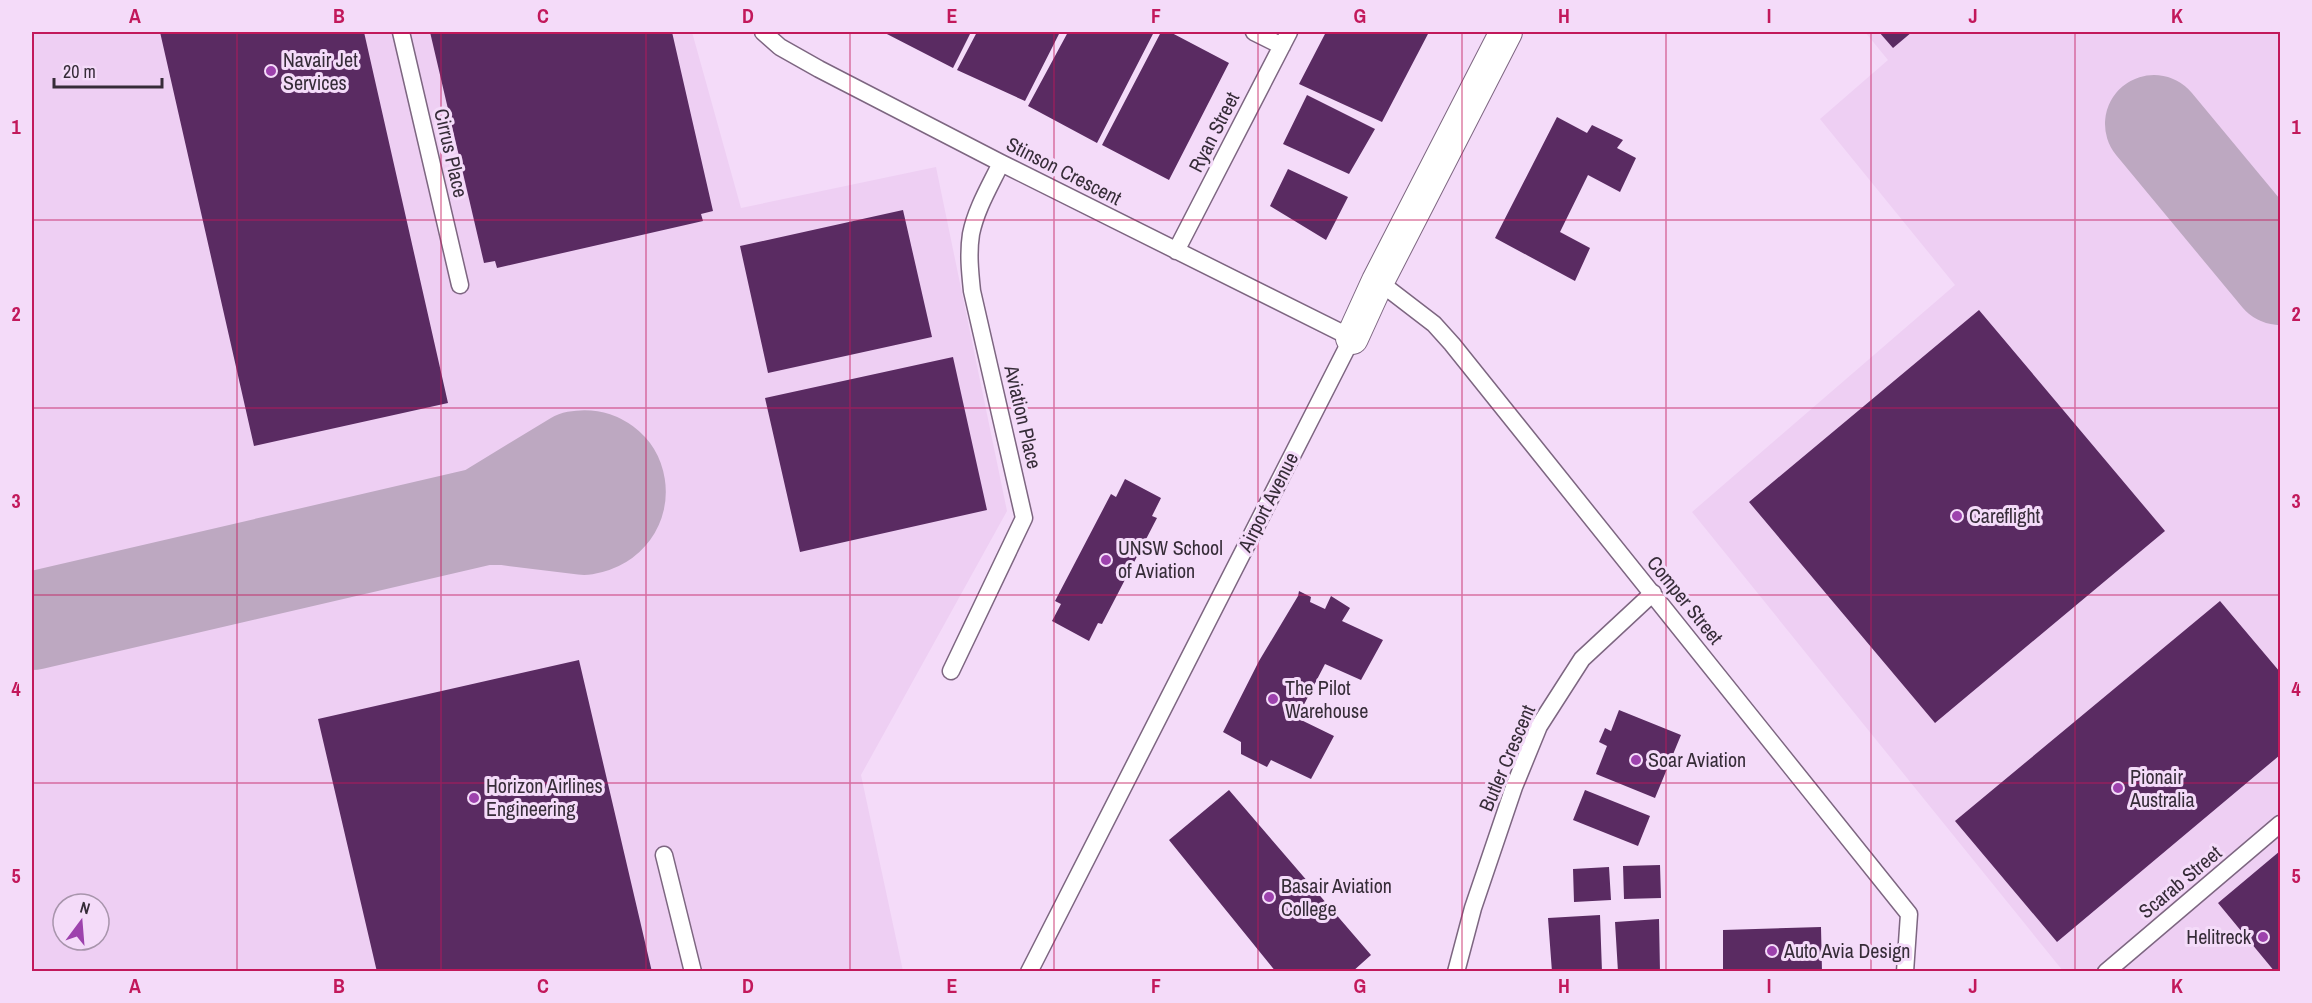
<svg xmlns="http://www.w3.org/2000/svg" width="2312" height="1003" viewBox="0 0 2312 1003" font-family="'Archivo Narrow',sans-serif">
<style>
.built{fill:#eecff3;fill-rule:evenodd}
.lines{fill:none;stroke-linecap:round;stroke-linejoin:round}
.taxiway{stroke:#bda8c1;stroke-width:98}
.building{fill:#5a2b62}
.service-casing{stroke:#7d6681;stroke-width:19}
.minor-casing{stroke:#7d6681;stroke-width:34}
.service{stroke:#fff;stroke-width:16}
.minor{stroke:#fff;stroke-width:32}
.grid{fill:none;stroke:#c2185b;stroke-width:1.5;stroke-opacity:0.55}
.poi-dot{fill:#9d42ad;stroke:#f4dbf9;stroke-width:2}
.labels{text-anchor:middle;stroke-width:6;stroke-linejoin:round;paint-order:stroke}
.poi-label{font-size:20px;fill:#362c38;stroke:#f4dbf9;text-anchor:start}
.street-label{font-size:20px;fill:#362c38;stroke:#f4dbf9}
.neatline{fill:none;stroke:#c2185b;stroke-width:2}
.grid-label{font-size:20px;text-anchor:middle;font-weight:bold;fill:#c2185b}
</style>
<rect width="100%" height="100%" fill="#f4dbf9"/>
<!-- built -->
<path class="built" d="M32,32H692L741,208L936,167L1007,511L861,775L903,971H32ZM63,904H99V940H63Z
M1865,32H2280V971H2063L1692,512L1955,285L1820,119L1888,60Z"/>
<g class="lines">
<!-- taxiway -->
<path class="taxiway" d="M2154,124L2280,276
M32,621L484,516L576,460C622,452 635,517 584,526L504,516H484"/>
</g>
<!-- building -->
<path class="building" d="M160,32H364L448,403L254,446Z
M430,32H672L713,211L701,214L703,221L497,268L495,261L484,263Z
M883,32H971L953,68Z
M977,32H1060L1025,101L957,70Z
M1068,32H1154L1097,143L1028,106Z
M1161,32H1170L1229,63L1169,180L1102,145Z
M1326,32H1429L1382,122L1299,84Z
M1879,32H1912L1893,48Z
M1307,95L1375,129L1349,174L1283,144Z
M1557,117L1587,133L1592,125L1623,140L1617,148L1636,158L1620,192L1588,175L1560,232L1590,248L1575,281L1495,238Z
M1288,169L1348,197L1326,240L1270,206Z
M903,210L932,337L768,373L740,246Z
M1979,310L2165,531L1935,723L1749,502Z
M953,357L987,510L800,552L765,398Z
M1125,479L1161,498L1152,516L1157,518L1102,624L1098,623L1089,641L1052,621L1061,604L1055,601L1111,494L1116,497Z
M1299,591L1311,597L1310,602L1325,609L1331,596L1350,608L1342,621L1383,640L1361,680L1325,664L1297,718L1334,736L1311,779L1271,760L1267,767L1241,754V742L1223,732L1259,661L1298,596Z
M2220,601L2280,672V755L2057,942L1955,821Z
M579,660L652,972H377L318,719Z
M1619,710L1681,735L1655,798L1596,774L1607,746L1599,742L1605,728L1611,731Z
M1229,790L1371,955L1352,972H1276L1169,840Z
M1585,790L1650,816L1638,846L1573,820Z
M2280,851V972H2275L2218,903Z
M1660,865L1661,898L1624,899L1623,866Z
M1609,867L1611,900L1574,902L1573,869Z
M1600,915L1602,972H1552L1548,918Z
M1659,919L1660,972H1618L1615,922Z
M1821,927L1822,972H1723V930Z"/>
<g class="lines">
<defs>
<path id="service" d="M401,32L460,285
M763,32L780,47L819,69L1001,163L1352,338L1029,972
M1254,32L1282,46
M1176,251L1289,32
M1378,281L1434,324L1452,344L1909,914L1905,972
M951,671L1024,518L972,291C970,272 968,253 971,234C976,209 990,186 1001,163
M664,855L693,972
M1456,972L1473,908L1514,787L1539,726L1582,659L1653,593
M2106,972L2280,824"/>
<path id="minor" d="M1352,338L1378,281L1506,32"/>
</defs>
<!-- service casing -->
<use href="#service" class="service-casing"/>
<!-- minor casing -->
<use href="#minor" class="minor-casing"/>
<!-- service -->
<use href="#service" class="service"/>
<!-- minor -->
<use href="#minor" class="minor"/>
</g>
<!-- grid -->
<path class="grid" d="M237,32V972M441,32V972M646,32V972M850,32V972M1054,32V972M1258,32V972M1462,32V972M1666,32V972M1871,32V972M2075,32V972M32,220H2280M32,408H2280M32,595H2280M32,783H2280"/>
<!-- markers -->
<g class="poi-dot">
<circle cx="271" cy="71" r="6"/>
<circle cx="1957" cy="516" r="6"/>
<circle cx="1106" cy="560" r="6"/>
<circle cx="1273" cy="699" r="6"/>
<circle cx="1636" cy="760" r="6"/>
<circle cx="2118" cy="788" r="6"/>
<circle cx="474" cy="798" r="6"/>
<circle cx="1269" cy="897" r="6"/>
<circle cx="2263" cy="937" r="6"/>
<circle cx="1772" cy="951" r="6"/>
</g>
<g class="labels">
<!-- poi labels -->
<g class="poi-label">
<text x="283" y="67">Navair Jet<tspan x="283" dy="23">Services</tspan></text>
<text x="1969" y="523">Careflight</text>
<text x="1118" y="555">UNSW School<tspan x="1118" dy="23">of Aviation</tspan></text>
<text x="1285" y="695">The Pilot<tspan x="1285" dy="23">Warehouse</tspan></text>
<text x="1648" y="767">Soar Aviation</text>
<text x="2130" y="784">Pionair<tspan x="2130" dy="23">Australia</tspan></text>
<text x="486" y="793">Horizon Airlines<tspan x="486" dy="23">Engineering</tspan></text>
<text x="1281" y="893">Basair Aviation<tspan x="1281" dy="23">College</tspan></text>
<text x="2251" y="944" text-anchor="end">Helitreck</text>
<text x="1784" y="958">Auto Avia Design</text>
</g>
<!-- street labels -->
<g class="street-label">
<text transform="translate(1214 132) rotate(-63)" y="7">Ryan Street</text>
<text transform="translate(451 153) rotate(77)" y="7">Cirrus Place</text>
<text transform="translate(1064 171) rotate(27)" y="7">Stinson Crescent</text>
<text transform="translate(1023 417) rotate(77)" y="7">Aviation Place</text>
<text transform="translate(1268 502) rotate(-63)" y="7">Airport Avenue</text>
<text transform="translate(1685 600) rotate(51)" y="7">Comper Street</text>
<text transform="translate(1507 758) rotate(-67)" y="7">Butler Crescent</text>
<text transform="translate(2180 882) rotate(-40)" y="7">Scarab Street</text>
</g>
</g>
<!-- border -->
<rect width="2312" height="1003" fill="none" stroke="#f4dbf9" stroke-width="66"/>
<!-- north arrow -->
<g transform="translate(81 922) rotate(16)"><circle r="28" fill="#f4dbf9" stroke="#a895ac" stroke-width="1.5"/>
<path d="M0-4.5L10 22L0 15L-10 22Z" fill="#9d42ad"/>
<text y="-9" font-size="16" font-weight="bold" text-anchor="middle" fill="#362c38">N</text>
</g>
<!-- scale -->
<path d="M54 78v9h108v-9" fill="none" stroke="#362c38" stroke-width="3"/>
<text x="63" y="78" font-size="18" fill="#362c38" stroke="#f4dbf9" stroke-width="4.5" paint-order="stroke">20 m</text>
<rect x="33" y="33" width="2246" height="937" class="neatline"/>
<g class="grid-label">
<text x="135" y="23">A</text>
<text x="339" y="23">B</text>
<text x="543" y="23">C</text>
<text x="748" y="23">D</text>
<text x="952" y="23">E</text>
<text x="1156" y="23">F</text>
<text x="1360" y="23">G</text>
<text x="1564" y="23">H</text>
<text x="1769" y="23">I</text>
<text x="1973" y="23">J</text>
<text x="2177" y="23">K</text>
<text x="16" y="134">1</text>
<text x="2296" y="134">1</text>
<text x="16" y="321">2</text>
<text x="2296" y="321">2</text>
<text x="16" y="508">3</text>
<text x="2296" y="508">3</text>
<text x="16" y="696">4</text>
<text x="2296" y="696">4</text>
<text x="16" y="883">5</text>
<text x="2296" y="883">5</text>
<text x="135" y="993">A</text>
<text x="339" y="993">B</text>
<text x="543" y="993">C</text>
<text x="748" y="993">D</text>
<text x="952" y="993">E</text>
<text x="1156" y="993">F</text>
<text x="1360" y="993">G</text>
<text x="1564" y="993">H</text>
<text x="1769" y="993">I</text>
<text x="1973" y="993">J</text>
<text x="2177" y="993">K</text>
</g>
</svg>
